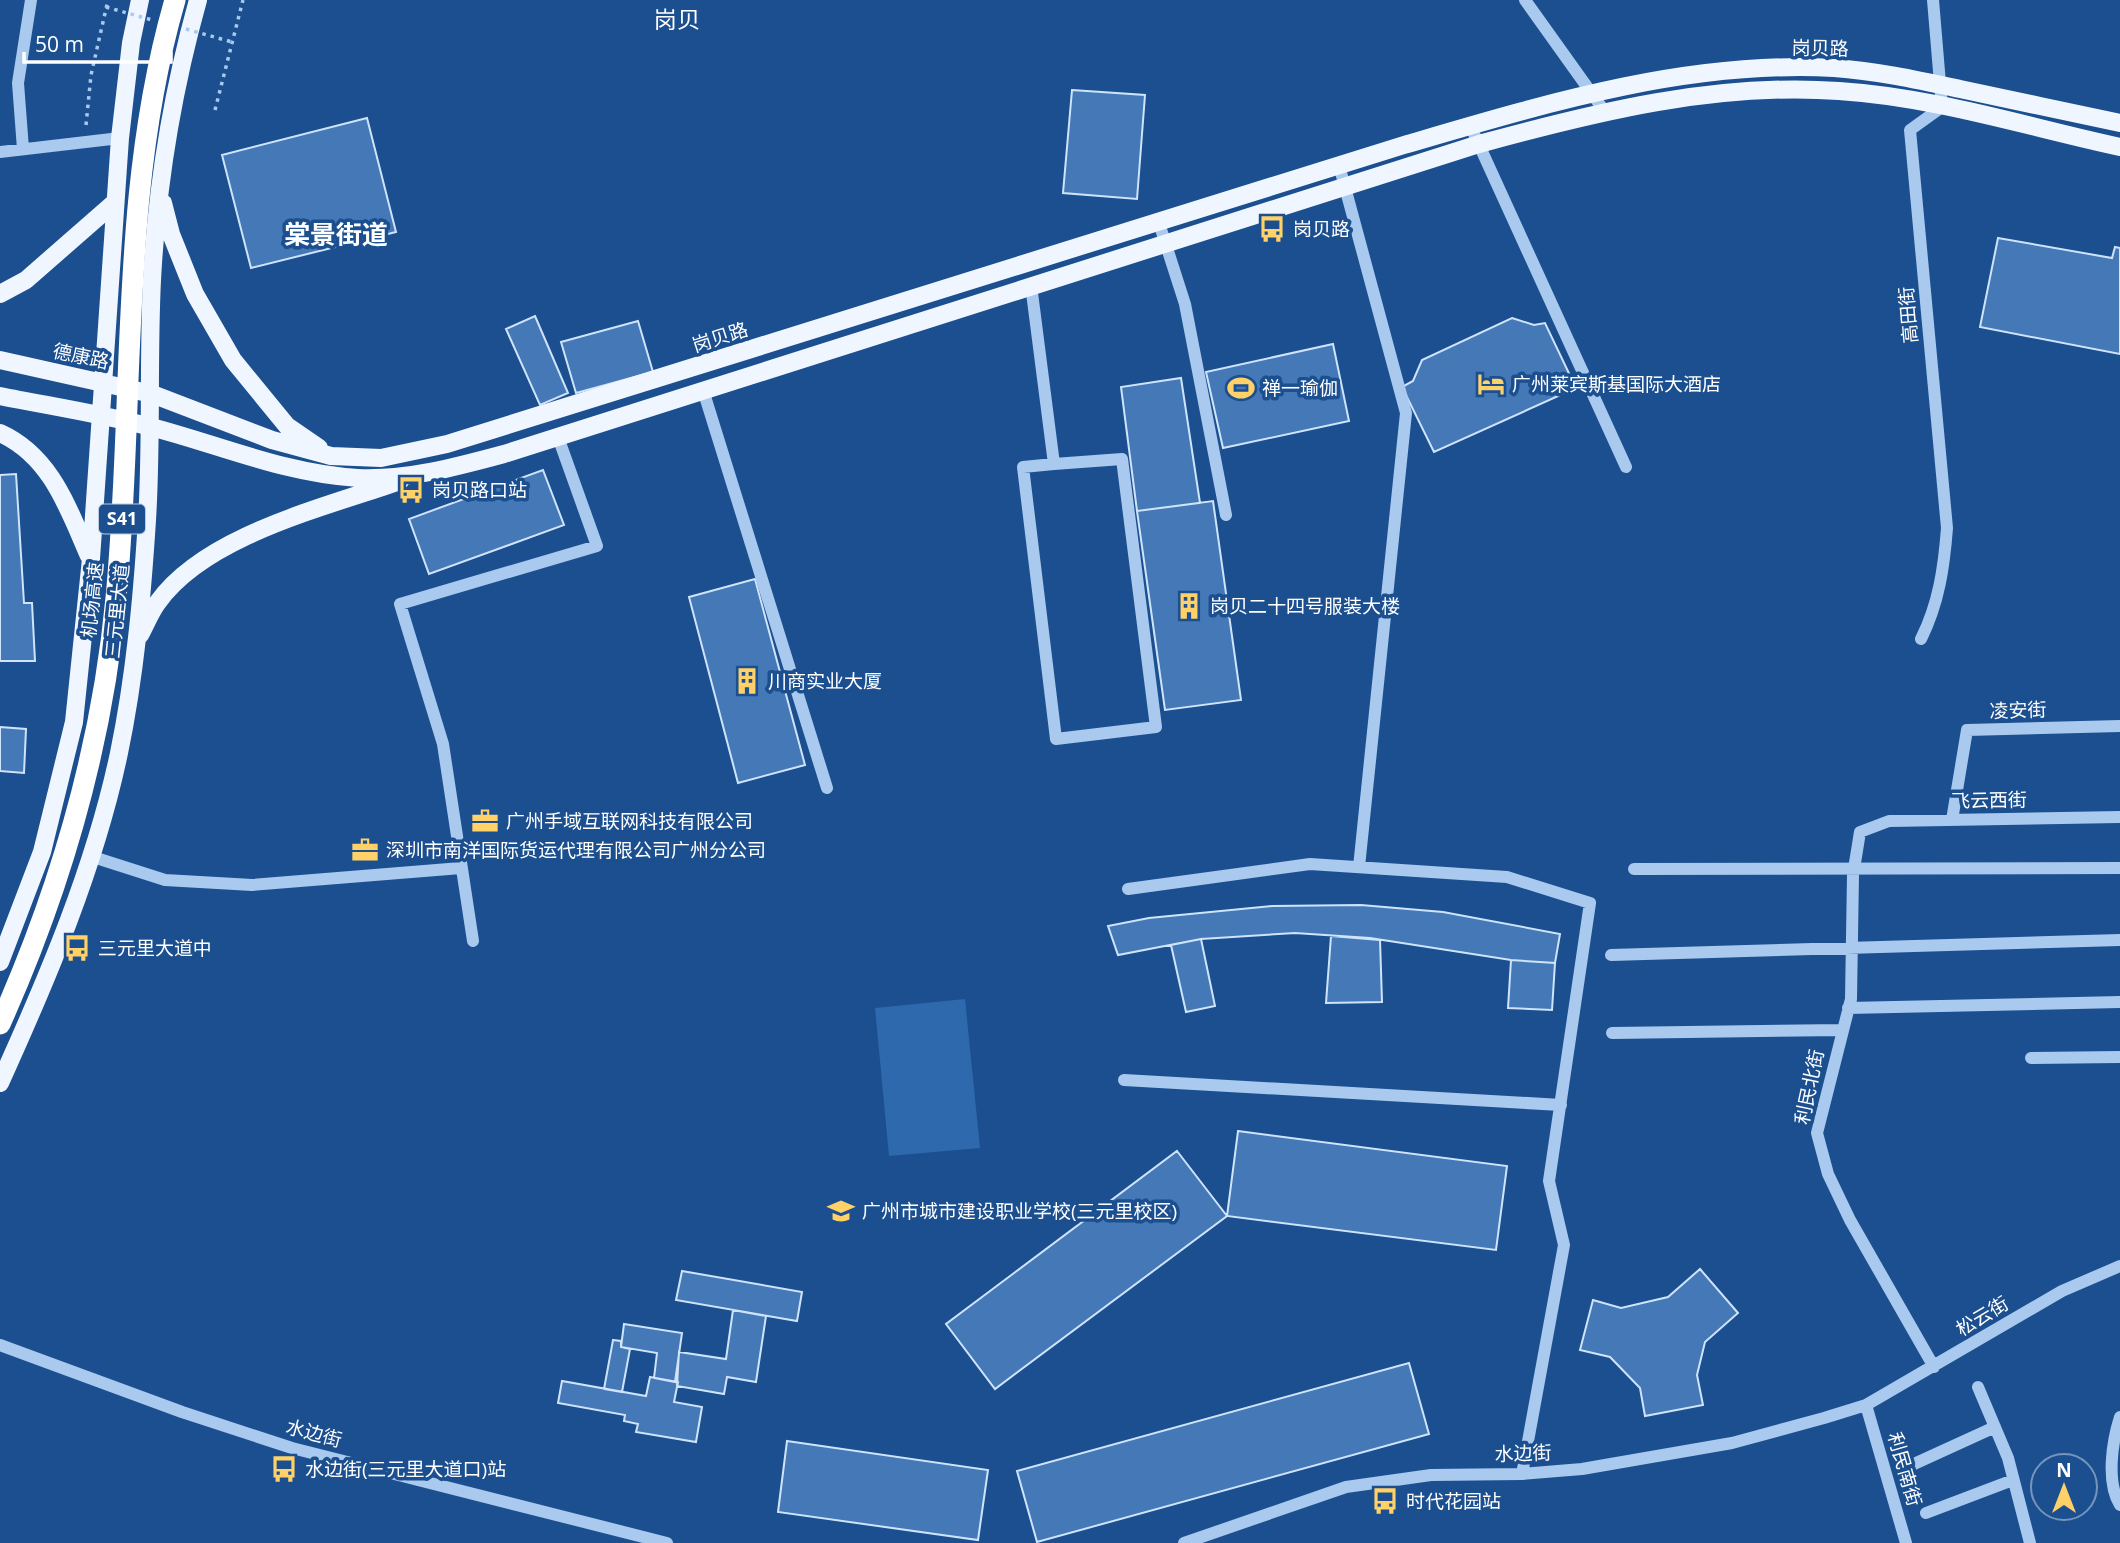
<svg xmlns="http://www.w3.org/2000/svg" width="2120" height="1543" viewBox="0 0 2120 1543" font-family="'Open Sans','Noto Sans SC',sans-serif">
<style>
.green{fill:#2e69ad}
.building{fill:#4478b7;stroke:#cfe3fa;stroke-width:2}
.lines{fill:none;stroke-linecap:round;stroke-linejoin:round}
.path{stroke:#a9c9ee;stroke-width:3.5;stroke-dasharray:3.5 5;stroke-linecap:butt}
.minor{stroke:#a9c9ee;stroke-width:12}
.major{stroke:#f0f6ff;stroke-width:18}
.path-bridge{stroke:#a9c9ee;stroke-width:3.5;stroke-dasharray:3.5 5;stroke-linecap:butt}
.highway-bridge{stroke:#fff;stroke-width:21}
.labels{text-anchor:middle;stroke-width:7;stroke-linejoin:round;paint-order:stroke}
.shield{fill:#1b4f8f;stroke:#bbcadd;stroke-width:2}
.shield-label{font-size:18px;font-weight:bold;fill:#fff}
.street-label{font-size:19px;fill:#fff;stroke:#1b4f8f}
.poi-label{font-size:19px;fill:#fff;stroke:#1b4f8f;text-anchor:start}
.quarter-label{font-size:23px;fill:#fff;stroke:#1b4f8f}
.district-label{font-size:26px;font-weight:bold;fill:#fff;stroke:#1b4f8f}
</style>
<rect width="100%" height="100%" fill="#1b4f8f"/>
<!-- green -->
<path class="green" d="M965,999L980,1148L889,1156L875,1008Z"/>
<!-- building -->
<path class="building" d="M1072,90L1145,95L1137,199L1063,193Z
M367,118L396,232L251,268L222,155Z
M1998,238L2112,258L2115,247L2120,248V354L1980,327Z
M535,316L568,393L540,405L506,329Z
M1512,318L1534,325L1545,323L1576,388L1434,452L1402,387L1413,381L1422,360Z
M638,321L653,372L576,393L561,342Z
M1333,344L1349,421L1223,448L1206,372Z
M1181,378L1200,503L1137,511L1121,387Z
M543,470L564,525L429,574L409,519Z
M16,474L24,603H32L35,661H0V475Z
M1213,501L1241,700L1165,710L1137,511Z
M755,579L805,765L738,783L689,597Z
M0,727L26,729L24,773L0,771Z
M1361,905L1443,912L1560,934L1555,963L1511,960L1370,938L1295,933L1201,939L1118,955L1108,926L1149,918L1272,906Z
M1331,936L1380,940L1382,1002L1326,1003Z
M1201,939L1215,1006L1186,1012L1171,945Z
M1511,960L1555,963L1552,1010L1508,1008Z
M1238,1131L1507,1166L1496,1250L1227,1216Z
M1177,1151L1227,1216L995,1389L946,1324Z
M1700,1269L1738,1313L1705,1342L1697,1375L1703,1405L1645,1416L1640,1388L1610,1357L1580,1350L1593,1300L1621,1308L1668,1297Z
M682,1271L802,1292L797,1321L676,1300Z
M733,1310L766,1316L756,1382L727,1377L724,1394L677,1386L679,1352L726,1359Z
M624,1324L682,1333L675,1382L654,1378L657,1353L621,1347Z
M613,1340L621,1341V1347L630,1349L622,1392L604,1389Z
M1409,1363L1429,1434L1037,1542L1017,1471Z
M650,1377L678,1382L674,1402L702,1407L696,1442L636,1432L638,1424L624,1421L625,1415L558,1403L562,1381L646,1396Z
M787,1441L988,1470L978,1540L778,1512Z"/>
<g class="lines">
<!-- path -->
<path class="path" d="M215,110L243,0
M86,125L91,75L108,0"/>
<!-- minor -->
<path class="minor" d="M1525,0L1605,112
M1470,125L1626,467
M23,149L18,83L31,0
M0,152L120,138
M1339,165L1406,413L1359,867
M1158,220L1185,304L1226,515
M1031,285L1054,464L1122,459L1156,727L1056,739L1023,467L1054,464
M703,390L827,788
M1921,639C1939,603 1944,567 1947,528L1910,130L1942,107L1933,0
M1952,820L1967,730L2120,726
M90,856L165,880L252,885L461,868
M1634,869L2120,868
M1128,889L1310,864L1507,877L1590,903L1549,1181L1564,1245L1522,1474
M473,941L443,744L400,604L597,546L558,437
M1611,955L2120,940
M1848,1008L2120,1002
M1612,1033L1842,1030
M2031,1058L2120,1057
M1124,1080L1561,1105
M0,1345L182,1412L292,1448L667,1543
M1934,1367L1850,1220L1828,1174L1817,1133L1851,999L1853,875L1860,832L1889,821L2120,817
M1978,1387L2008,1458L2030,1543
M1866,1405L1906,1543
M2120,1417C2112,1442 2106,1482 2120,1505
M1903,1469L1995,1427
M1926,1513L2013,1480
M1184,1543L1346,1487L1431,1475L1522,1474L1582,1469L1732,1443L1824,1418L1866,1405L2062,1291L2120,1266"/>
<!-- major -->
<path class="major" d="M163,203L171,234L195,294L233,360L287,426L319,448
M0,294L26,280L114,203
M0,360L152,394L272,440L331,456L381,458L447,444L1404,145C1544,104 1687,60 1834,68C1877,71 1918,80 1960,89C2013,100 2067,112 2120,123
M0,396C50,406 102,414 151,427C220,445 286,474 358,478C408,480 456,467 504,454L1479,144C1596,112 1717,82 1839,91C1934,97 2028,127 2120,147
M0,433C51,456 68,508 89,556
M140,635C146,624 151,611 158,602C206,535 326,507 400,481
M0,962L42,852L74,722L91,559L120,138L131,43L140,0
M0,1083C48,977 95,867 119,753C135,676 142,598 147,520C152,440 148,360 152,280C157,184 172,93 198,0"/>
<!-- path-bridge -->
<path class="path-bridge" d="M106,7L152,20
M186,29L232,42"/>
<!-- highway-bridge -->
<path class="highway-bridge" d="M0,1024C61,888 102,747 116,598C135,400 119,193 175,0"/>
</g>
<!-- icons -->
<defs>
<symbol id="bus-bare" viewBox="-9 -9 18 18"><path d="M-5-6H5V4H4V6H2V4H-2V6H-4V4H-5ZM-3.5-4V0h7V-4ZM-3.5 1.2v1.5H-2V1.2ZM2 1.2v1.5H3.5V1.2Z" fill="#ffd166" stroke="#1b4f8f" stroke-width="2.5" paint-order="stroke"/></symbol>
<symbol id="hotel-bare" viewBox="-9 -9 18 18"><path d="M-6-4.5h1.5V1H6V5H4.5V3h-9V5H-6ZM-4 0a1.8 1.8 0 1 1 3.6 0ZM.5 0V-2.5h3Q6-2.5 6 0Z" fill="#ffd166" stroke="#1b4f8f" stroke-width="2.5" paint-order="stroke"/></symbol>
<symbol id="stadium-bare" viewBox="-9 -9 18 18"><path d="M0-5a6.5 5 0 1 0 0 10a6.5 5 0 1 0 0-10ZM-3.5-1.8h7v3.6h-7Z" fill="#ffd166" stroke="#1b4f8f" stroke-width="2.5" paint-order="stroke"/></symbol>
<symbol id="building-bare" viewBox="-9 -9 18 18"><path d="M-4-6H4V6H1V3H-1V6H-4ZM-2.5-4.3h1.7v1.8h-1.7ZM.8-4.3h1.7v1.8H.8ZM-2.5-1h1.7V.8h-1.7ZM.8-1h1.7V.8H.8Z" fill="#ffd166" stroke="#1b4f8f" stroke-width="2.5" paint-order="stroke"/></symbol>
<symbol id="office-bare" viewBox="-9 -9 18 18"><path d="M-6-3h4V-5.5h4V-3h4V5H-6ZM-1-4.5V-3h2v-1.5ZM-6 0V1H6V0Z" fill="#ffd166" stroke="#1b4f8f" stroke-width="2.5" paint-order="stroke"/></symbol>
<symbol id="school-bare" viewBox="-9 -9 18 18"><path d="M0-5L7-2L0 1L-7-2ZM-4 1L0 2.5L4 1V4Q0 6-4 4Z" fill="#ffd166" stroke="#1b4f8f" stroke-width="2.5" paint-order="stroke"/></symbol>
</defs>
<g fill-rule="evenodd">
<use href="#bus-bare" x="1253" y="210" width="38" height="38"/>
<use href="#hotel-bare" x="1472" y="365" width="38" height="38"/>
<use href="#stadium-bare" x="1222" y="369" width="38" height="38"/>
<use href="#bus-bare" x="392" y="471" width="38" height="38"/>
<use href="#building-bare" x="1170" y="587" width="38" height="38"/>
<use href="#building-bare" x="728" y="662" width="38" height="38"/>
<use href="#office-bare" x="466" y="802" width="38" height="38"/>
<use href="#office-bare" x="346" y="831" width="38" height="38"/>
<use href="#bus-bare" x="58" y="929" width="38" height="38"/>
<use href="#school-bare" x="822" y="1192" width="38" height="38"/>
<use href="#bus-bare" x="265" y="1450" width="38" height="38"/>
<use href="#bus-bare" x="1366" y="1482" width="38" height="38"/>
</g>
<g class="labels">
<!-- shield labels -->
<rect class="shield" x="99" y="504.5" width="46" height="29" rx="5"/>
<g class="shield-label">
<text x="122" y="525">S41</text>
</g>
<!-- street labels -->
<g class="street-label">
<text transform="translate(1820 48) rotate(1)" y="7">岗贝路</text>
<text transform="translate(1908 315) rotate(-95)" y="7">高田街</text>
<text transform="translate(720 337) rotate(-18)" y="7">岗贝路</text>
<text transform="translate(81 356) rotate(12)" y="7">德康路</text>
<text transform="translate(92 600) rotate(-84)" y="7">机场高速</text>
<text transform="translate(117 611) rotate(-84)" y="7">三元里大道</text>
<text transform="translate(2018 710) rotate(-2)" y="7">凌安街</text>
<text transform="translate(1989 800) rotate(-1)" y="7">飞云西街</text>
<text transform="translate(1809 1087) rotate(-78)" y="7">利民北街</text>
<text transform="translate(1982 1316) rotate(-31)" y="7">松云街</text>
<text transform="translate(314 1433) rotate(15)" y="7">水边街</text>
<text transform="translate(1523 1453) rotate(-2)" y="7">水边街</text>
<text transform="translate(1905 1469) rotate(74)" y="7">利民南街</text>
</g>
<!-- poi labels -->
<g class="poi-label">
<text x="1293" y="236">岗贝路</text>
<text x="1512" y="391">广州莱宾斯基国际大酒店</text>
<text x="1262" y="395">禅一瑜伽</text>
<text x="432" y="497">岗贝路口站</text>
<text x="1210" y="613">岗贝二十四号服装大楼</text>
<text x="768" y="688">川商实业大厦</text>
<text x="506" y="828">广州手域互联网科技有限公司</text>
<text x="386" y="857">深圳市南洋国际货运代理有限公司广州分公司</text>
<text x="98" y="955">三元里大道中</text>
<text x="862" y="1218">广州市城市建设职业学校(三元里校区)</text>
<text x="305" y="1476">水边街(三元里大道口)站</text>
<text x="1406" y="1508">时代花园站</text>
</g>
<!-- quarter labels -->
<g class="quarter-label">
<text x="677" y="28">岗贝</text>
</g>
<!-- district labels -->
<g class="district-label">
<text x="336" y="244">棠景街道</text>
</g>
</g>
<!-- north arrow -->
<g transform="translate(2064 1487)"><circle r="33" fill="#1b4f8f" stroke="#7695bc" stroke-width="2"/>
<path d="M0-5L12 26L0 18L-12 26Z" fill="#ffd166"/>
<text y="-10" font-size="19" font-weight="bold" text-anchor="middle" fill="#ffffff">N</text>
</g>
<!-- scale -->
<path d="M24 52v10h147v-10" fill="none" stroke="#ffffff" stroke-width="3.5"/>
<text x="35" y="52" font-size="21" fill="#ffffff" stroke="#1b4f8f" stroke-width="5" paint-order="stroke">50 m</text>
</svg>
